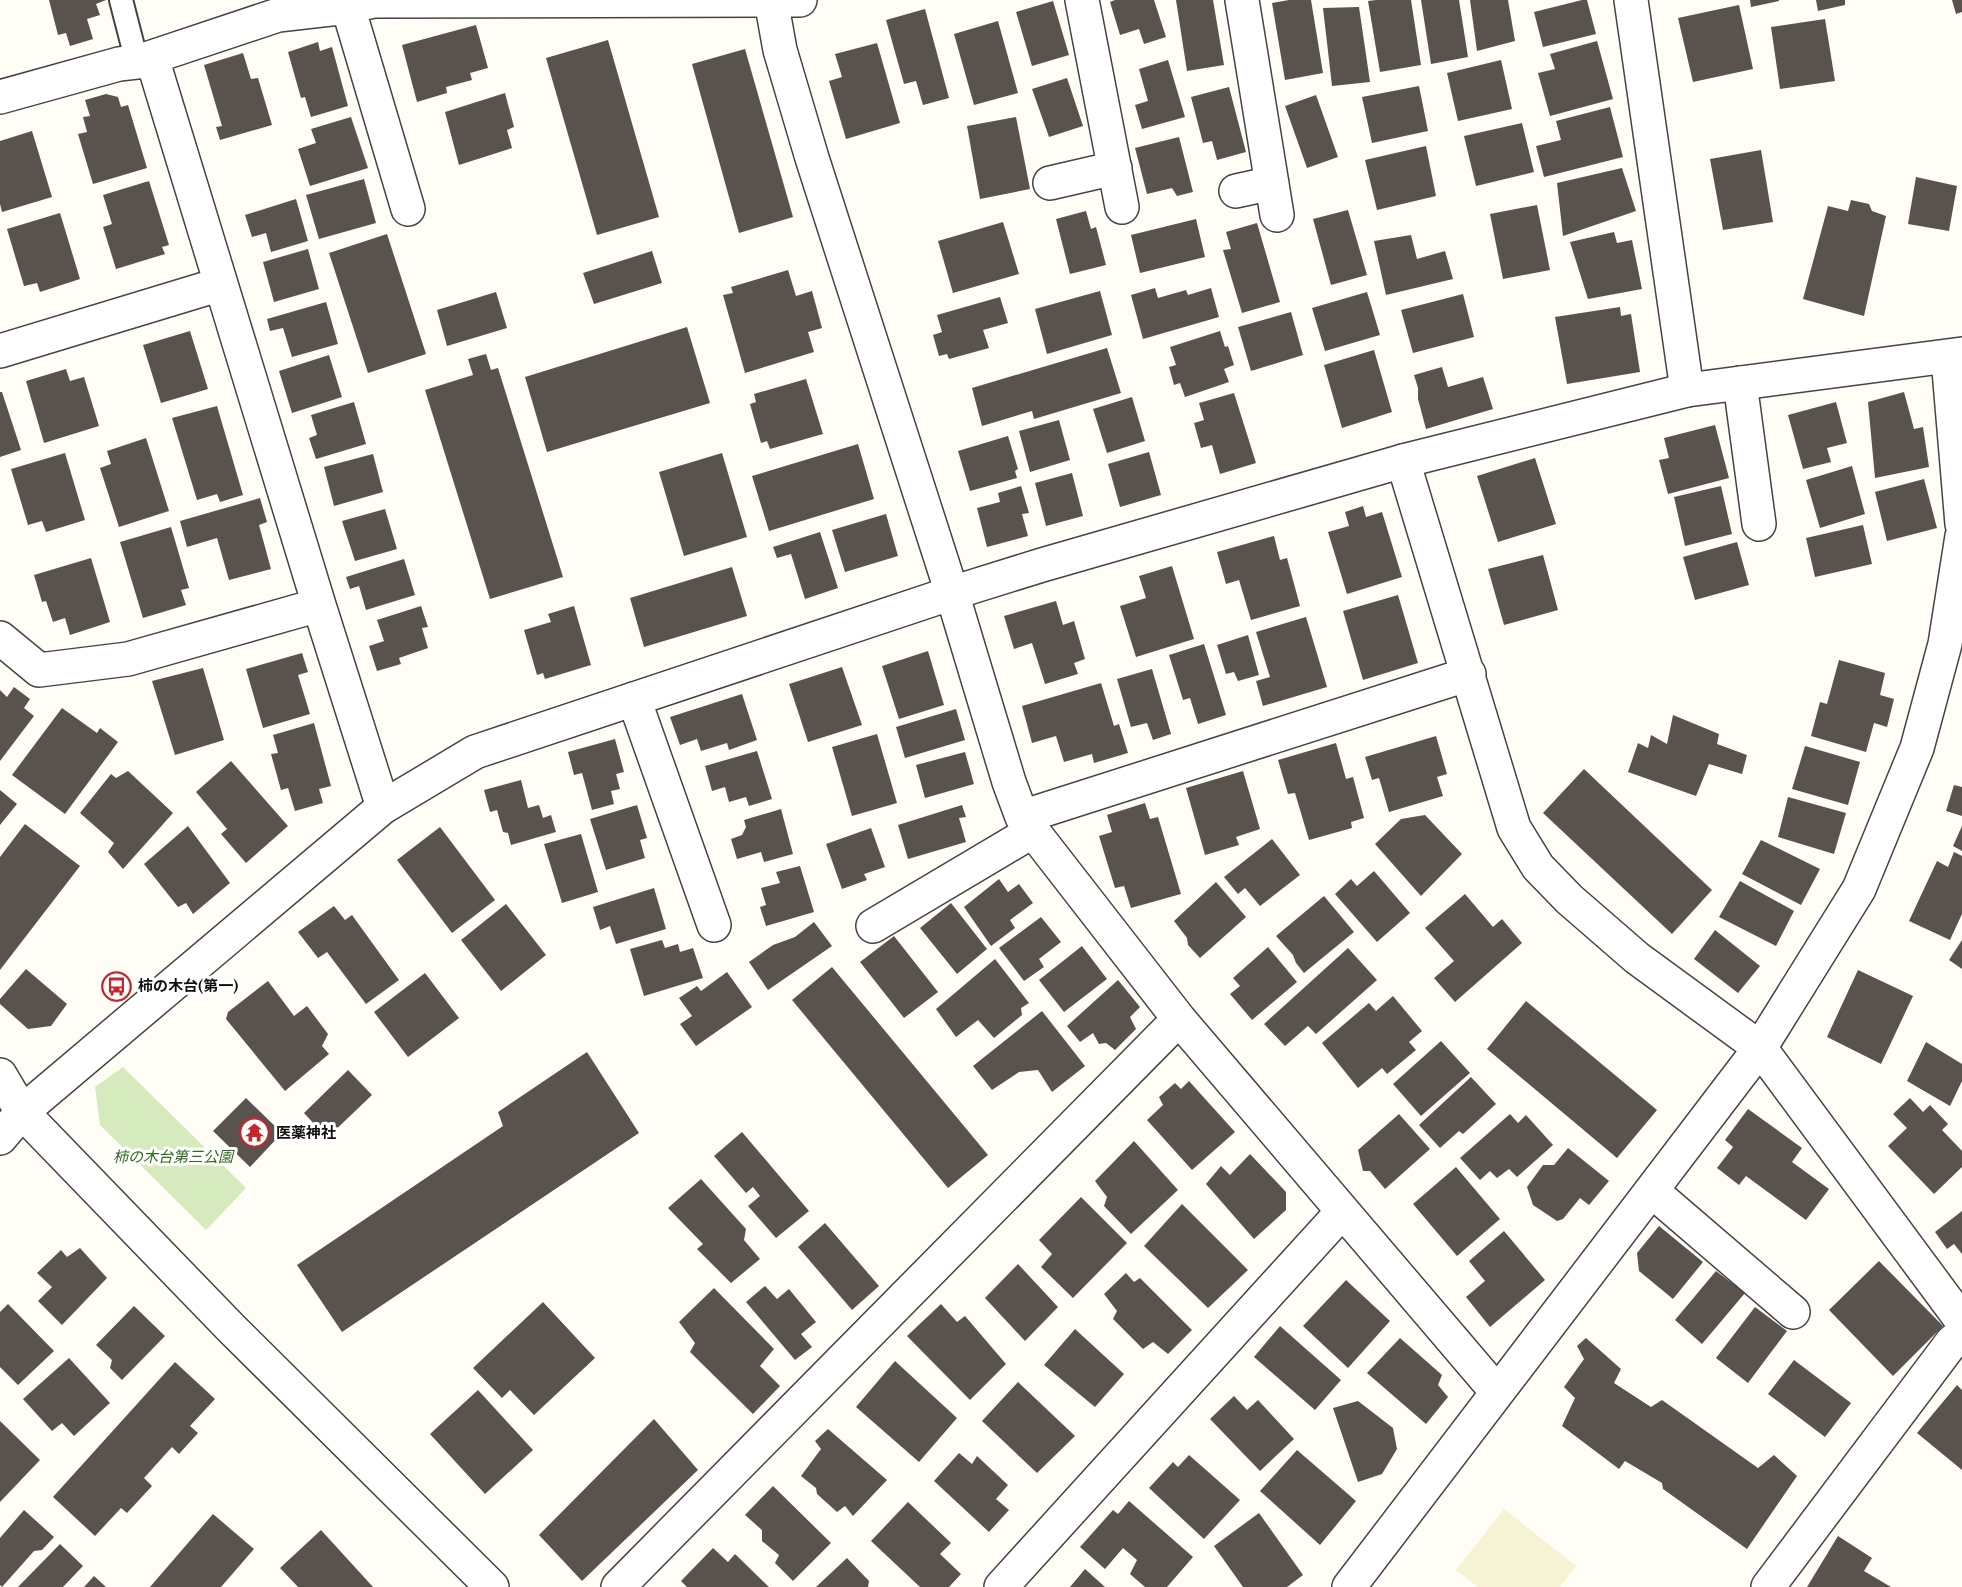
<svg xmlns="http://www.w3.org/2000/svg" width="1962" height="1587" viewBox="0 0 1962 1587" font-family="'Libre Baskerville','Noto Sans JP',serif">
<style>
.farmland{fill:#f6f3d4}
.green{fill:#d5ebbd}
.building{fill:#5a524d}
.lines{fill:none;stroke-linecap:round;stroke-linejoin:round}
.service-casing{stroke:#444;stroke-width:26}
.minor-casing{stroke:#444;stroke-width:36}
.tertiary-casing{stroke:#444;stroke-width:36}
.service{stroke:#fff;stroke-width:22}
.minor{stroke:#fff;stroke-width:33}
.tertiary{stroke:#fff;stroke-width:33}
.labels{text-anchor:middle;stroke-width:6;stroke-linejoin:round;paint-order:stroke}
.poi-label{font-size:15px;font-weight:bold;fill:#111;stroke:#fff;text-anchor:start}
.park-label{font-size:15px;font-style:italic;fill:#2f6b1f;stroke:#fff}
</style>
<rect width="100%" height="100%" fill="#fffdf5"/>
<!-- farmland -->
<path class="farmland" d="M1504,1509L1576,1566L1560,1587H1478L1456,1570Z"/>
<!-- green -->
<path class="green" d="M123,1067L246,1188L206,1230L100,1125L95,1087Z"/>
<!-- building -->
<path class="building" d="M49,0H106L96,4L100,15L87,19L93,39L70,46L66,33L58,35Z
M1115,0H1154L1166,37L1144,44L1139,29L1120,35L1110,2Z
M1176,0H1213L1224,65L1187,71Z
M1289,0H1311L1323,73L1285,80L1272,3Z
M1376,0H1411L1421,65L1380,72L1368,1Z
M1421,0H1459L1468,57L1431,64Z
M1470,0H1508L1515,41L1477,51Z
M1582,0H1587L1596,34L1543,47L1534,12Z
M1750,0H1779V1L1751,7Z
M1816,0H1845V5L1818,11Z
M1952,0H1962V12L1956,14Z
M1053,1L1069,55L1032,66L1016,12Z
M1739,5L1753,69L1693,82L1678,18Z
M1359,7L1370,82L1332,86L1323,8Z
M925,9L949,98L923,105L916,81L904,84L886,20Z
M1825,19L1835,81L1780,89L1771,27Z
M998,21L1018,93L974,105L954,34Z
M476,25L488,68L470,73L472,80L446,87L447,93L417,102L402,45Z
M608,40L659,217L597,235L546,58Z
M1597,41L1613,99L1550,116L1538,73L1555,69L1550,54Z
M318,42L320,51L332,47L348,106L311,117L305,97L301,98L288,52Z
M877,43L900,123L846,139L829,81L842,77L835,54Z
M745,49L793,217L739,233L692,64Z
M243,53L251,79L258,78L272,125L220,140L216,127L222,126L204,65Z
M1168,60L1185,117L1142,129L1135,105L1148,101L1139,69Z
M1501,60L1512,109L1458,121L1447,73Z
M1067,78L1083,126L1049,137L1032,89Z
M1419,86L1428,131L1372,143L1362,97Z
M1229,87L1246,152L1217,160L1212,141L1203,143L1191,97Z
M505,93L514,127L507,130L512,148L459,165L445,112Z
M106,94L118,97L121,107L128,105L147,168L93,184L78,134L87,132L83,117L90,116L85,100Z
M1316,95L1338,157L1307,168L1285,106Z
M1610,107L1623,157L1544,177L1536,146L1561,140L1556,121Z
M351,117L368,168L310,186L298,149L316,143L311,129Z
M1016,117L1030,189L980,199L967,126Z
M1522,123L1534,172L1476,186L1464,136Z
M32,131L52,197L2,212L0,204V141Z
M1179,137L1193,192L1177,196L1172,188L1147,194L1135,148Z
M1426,146L1436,196L1377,210L1365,160Z
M1761,150L1773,222L1723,230L1710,159Z
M1622,168L1636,211L1563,236L1557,183Z
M1916,177L1957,186L1949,231L1908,224Z
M364,179L376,223L319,239L306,195Z
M149,181L169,245L162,247L165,254L116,269L103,227L112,224L103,195Z
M296,199L308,241L271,252L266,233L252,237L245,215Z
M1851,200L1869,204L1872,211L1886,216L1864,316L1803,299L1828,206L1848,211Z
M1537,205L1550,270L1503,279L1490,214Z
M1348,210L1367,275L1331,285L1313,219Z
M1086,211L1091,229L1096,227L1106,265L1070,274L1056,219Z
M60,213L80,279L40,292L37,283L24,286L7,229Z
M1196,219L1205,257L1140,273L1131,235Z
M1003,222L1019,274L953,293L938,241Z
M1257,223L1280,302L1242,313L1223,250L1231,249L1226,232Z
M1614,232L1617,243L1632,240L1642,289L1588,299L1570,242Z
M387,234L426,354L368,373L329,253Z
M1411,235L1417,259L1445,251L1453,279L1386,295L1374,241Z
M308,249L319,289L274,302L263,262Z
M652,251L662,283L594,304L583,273Z
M788,270L796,296L812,291L822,328L808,332L814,352L745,373L723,295L733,293L731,287Z
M1155,288L1158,298L1186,290L1188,295L1211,288L1219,317L1143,339L1131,295Z
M1100,291L1112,335L1047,354L1035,309Z
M496,292L507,328L447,346L437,310Z
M1367,292L1380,335L1325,351L1312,308Z
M1463,294L1474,337L1413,353L1401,310Z
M1000,297L1008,323L983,330L989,348L949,359L947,354L939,356L933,335L942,332L937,315Z
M326,302L338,344L292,357L283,328L270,331L267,319Z
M1620,307L1621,316L1631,314L1640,372L1567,384L1555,317Z
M1291,312L1303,355L1251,371L1238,327Z
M687,327L710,403L547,452L525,377Z
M190,331L208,389L161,403L143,345Z
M1220,331L1225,347L1228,346L1234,365L1224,369L1229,382L1185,397L1180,383L1174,385L1169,367L1176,365L1170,347Z
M1107,348L1121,393L1034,419L1032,411L982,426L972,388Z
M1374,350L1392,412L1342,428L1324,365Z
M486,354L491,370L498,368L563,577L490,599L425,390L473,375L468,359Z
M329,355L342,397L292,413L279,371Z
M1442,367L1448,387L1483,377L1493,409L1426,429L1418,399V388L1414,375Z
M66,369L70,381L84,377L99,426L44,443L26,381Z
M806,379L823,434L770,449L767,441L761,443L750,404L756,402L754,394Z
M0,392H2L21,450L0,457Z
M1904,392L1914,429L1923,427L1929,467L1875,478L1868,402Z
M1234,393L1256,463L1220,474L1212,445L1201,448L1194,423L1204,420L1199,403Z
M1132,397L1145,441L1107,453L1093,409Z
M354,402L366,444L316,459L309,438L317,435L311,415Z
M1836,402L1847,443L1827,448L1831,462L1803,469L1788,415Z
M217,406L243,495L220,502L217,494L197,500L172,418Z
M1059,420L1070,460L1030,472L1019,431Z
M1715,425L1729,478L1668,494L1659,460L1669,458L1664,438Z
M1008,436L1018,469L1015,471L1017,478L970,491L958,451Z
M146,438L169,511L119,527L100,468L111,464L107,451Z
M858,444L874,499L769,531L752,476Z
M1149,452L1161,495L1120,507L1108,464Z
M65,453L85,520L46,532L42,521L28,525L11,469Z
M722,453L747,537L684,556L659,472Z
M373,454L383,492L334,506L324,467Z
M1535,458L1556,524L1498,542L1477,476Z
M1852,466L1865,514L1820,528L1806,480Z
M1072,473L1083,516L1046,526L1035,483Z
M1924,479L1937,528L1887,541L1875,492Z
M1021,486L1029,513L1022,514L1028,536L987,547L977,508L1000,502L998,493Z
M1721,486L1732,534L1685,546L1674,497Z
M260,498L267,522L259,525L271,569L229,580L217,538L187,547L180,521Z
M1363,506L1366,517L1382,512L1402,577L1347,594L1328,532L1349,526L1345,512Z
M385,509L397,549L355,561L342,521Z
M886,514L898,556L845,572L832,530Z
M1863,525L1872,564L1815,577L1806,538Z
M171,527L189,588L181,590L186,605L143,618L120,542Z
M820,532L838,588L805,599L791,554L777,558L773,547Z
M1274,536L1280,560L1287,558L1300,606L1251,620L1239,580L1226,584L1217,552Z
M1737,542L1749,585L1695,600L1683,557Z
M1543,555L1558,610L1504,625L1488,569Z
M91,558L110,622L70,635L65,618L53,622L46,601L42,602L34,575Z
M404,559L415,595L366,610L359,586L350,589L346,577Z
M1172,566L1194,639L1136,657L1120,606L1146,598L1139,576Z
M732,567L747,616L644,647L630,598Z
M1398,595L1418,663L1363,680L1343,611Z
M1056,601L1063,625L1074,621L1085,659L1074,663L1078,674L1045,684L1032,643L1014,649L1004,616Z
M421,606L428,627L422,628L428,648L399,658L401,664L377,671L369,646L384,641L377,620Z
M574,606L591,665L545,679L543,673L537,675L524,630L551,622L548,614Z
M1306,617L1327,687L1263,706L1256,681L1270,677L1256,632Z
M1248,635L1259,675L1238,681L1234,672L1226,674L1217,645Z
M1204,644L1226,715L1198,724L1190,698L1183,700L1169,655Z
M928,651L944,705L899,719L882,666Z
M302,653L308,672L298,675L310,714L263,728L246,669Z
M1839,660L1885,673L1880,695L1894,699L1887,727L1874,723L1866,752L1811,736L1820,702L1827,704Z
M842,667L862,725L808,742L789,684Z
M203,668L224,740L175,755L152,681Z
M1152,669L1171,734L1153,740L1147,723L1131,727L1117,679Z
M1101,683L1114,726L1119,724L1128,753L1094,763L1092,754L1064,762L1056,736L1032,743L1022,706Z
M14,687L30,699L24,708L34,716L0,761V690L7,697Z
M742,694L757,740L729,750L727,743L701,751L697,739L680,745L670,717Z
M62,708L97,733L100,728L118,742L65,814L12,775Z
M956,709L965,740L905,758L896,727Z
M1673,715L1719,734L1717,744L1747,755L1742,774L1709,764L1696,796L1628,772L1638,743L1648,748L1651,735L1667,744Z
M314,723L331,786L319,789L323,803L295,811L288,788L281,790L271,754L278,753L273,735Z
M877,734L897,803L852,816L832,747Z
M1436,736L1447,774L1437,777L1443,796L1389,812L1379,778L1372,780L1365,757Z
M615,739L624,772L616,774L620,789L611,791L614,804L592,810L582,773L574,775L568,752Z
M1336,743L1346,779L1353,777L1364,818L1351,822L1352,828L1309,840L1295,793L1288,794L1278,760Z
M1805,746L1860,762L1848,805L1792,789Z
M757,751L772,799L749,806L746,797L729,802L725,787L712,791L705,766Z
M965,752L974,784L925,798L916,765Z
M231,761L288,826L246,863L221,834L227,829L196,792Z
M1584,769L1712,890L1672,934L1543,813Z
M128,771L173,813L123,869L108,852L114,843L80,813L111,774L116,778Z
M1243,771L1260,829L1236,837L1239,845L1205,855L1186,788Z
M521,780L528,808L539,805L543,818L551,815L556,832L511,845L508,833L503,832L497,810L490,812L484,790Z
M1954,785L1962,787V816L1946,811Z
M0,790L17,804L0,825Z
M1788,797L1846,813L1834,854L1778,837Z
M1145,803L1150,819L1158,817L1181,894L1131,908L1124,886L1115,888L1099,836L1112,832L1107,815Z
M637,805L647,838L640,840L645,858L606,870L590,819Z
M962,805L966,817L959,818L966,842L908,859L898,825Z
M781,809L793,854L764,862L761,852L737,859L731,839L742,835L746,827L744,820Z
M1425,815L1462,854L1421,896L1375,844L1401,819Z
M25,824L80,866L0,970V857Z
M188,826L230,883L193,914L186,903L178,907L144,864Z
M1962,826V851L1953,846Z
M440,827L495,900L452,933L397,860Z
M871,828L885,867L864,874L867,880L842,889L826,844Z
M581,834L598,892L562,903L544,844Z
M1272,839L1300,875L1260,906L1245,888L1238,894L1224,877Z
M1761,840L1820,869L1801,905L1742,874Z
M1954,852L1962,856V914L1950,940L1909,921L1937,861L1948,867Z
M800,866L814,912L766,926L760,907L766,905L761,888L780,883L776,872Z
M1374,871L1410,913L1377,942L1335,894L1351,879L1357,886Z
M999,879L1008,892L1019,884L1033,903L1010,920L1015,928L991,946L964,907Z
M1740,881L1794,911L1776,946L1719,917Z
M1216,882L1246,917L1200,958L1188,945L1187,938L1174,921Z
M654,888L666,929L616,944L610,926L600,930L593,907Z
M1465,894L1493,927L1502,919L1522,943L1455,1002L1434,978L1454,961L1425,928Z
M1324,896L1354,932L1304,973L1296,963L1293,955L1276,936Z
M951,903L987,949L957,974L920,928Z
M506,904L546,955L501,991L461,940Z
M334,906L345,920L352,915L399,980L366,1004L327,952L318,958L298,932Z
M1041,917L1061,942L1039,959L1044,967L1024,981L999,948Z
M814,922L832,946L768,990L749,962L773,945L795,937Z
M1715,930L1760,966L1738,993L1694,959Z
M894,936L938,992L904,1018L860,962Z
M662,940L665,948L678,944L680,952L693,948L703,978L644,996L630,949Z
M1962,940V969L1949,960Z
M1082,946L1107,979L1064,1012L1039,980Z
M1268,947L1297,982L1252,1020L1230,994L1240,986L1233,978Z
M1348,948L1377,980L1316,1034L1308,1026L1285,1046L1264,1024Z
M995,959L1029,1003L1021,1008L1022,1015L994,1038L978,1020L956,1037L936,1009Z
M832,967L988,1155L948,1188L792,1000Z
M26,969L67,1004L51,1026L28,1029L0,1004V999Z
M1858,970L1913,996L1881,1064L1827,1037Z
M727,972L752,1007L696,1046L680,1024L692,1016L679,998L697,986L701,991Z
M425,973L459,1018L408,1057L374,1012Z
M1118,980L1140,1007L1130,1017L1136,1029L1115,1050L1106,1043L1099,1044L1093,1033L1080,1042L1067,1026Z
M268,981L294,1016L307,1006L328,1034L322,1046L329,1054L285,1091L226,1019L228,1012Z
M1393,996L1422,1031L1409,1042L1416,1050L1387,1074L1382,1068L1358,1088L1322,1043L1369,1003L1376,1011Z
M1526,1001L1657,1110L1617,1158L1487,1049Z
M1042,1011L1085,1066L1052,1092L1038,1070L1019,1072L992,1090L973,1066Z
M1441,1041L1470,1073L1421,1116L1393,1084Z
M1926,1042L1962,1064V1081L1950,1106L1907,1081Z
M587,1052L639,1133L342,1332L297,1265L503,1126L498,1112Z
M348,1070L372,1095L327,1138L304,1113Z
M1471,1077L1496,1104L1463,1134L1459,1131L1440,1148L1419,1125Z
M1189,1081L1235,1132L1192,1170L1147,1120L1163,1105L1159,1097L1175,1083L1181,1089Z
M246,1098L282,1133L250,1167L213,1131Z
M1910,1098L1923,1112L1930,1105L1948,1124L1942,1130L1962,1151V1167L1934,1194L1888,1146L1907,1128L1893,1114Z
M1748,1109L1802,1148L1792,1162L1829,1189L1806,1220L1746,1176L1739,1185L1717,1168L1733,1147L1725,1140Z
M1399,1114L1430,1149L1385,1189L1370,1171H1363L1358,1150Z
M1510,1114L1518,1123L1526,1115L1553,1145L1517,1177L1509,1169L1497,1178L1490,1171L1480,1180L1460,1158Z
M742,1132L809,1211L776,1238L748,1206L760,1196L753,1187L746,1193L714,1156Z
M1134,1141L1178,1190L1131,1234L1104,1206L1107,1197L1095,1181Z
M1568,1148L1609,1181L1589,1205L1580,1198L1563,1219L1557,1221L1533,1205L1527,1187L1543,1165H1554Z
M1250,1154L1286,1192V1210L1254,1239L1206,1184L1221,1166L1230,1175Z
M1456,1167L1500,1219L1457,1256L1413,1204Z
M701,1179L746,1229L744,1240L760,1259L731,1283L697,1249L703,1244L668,1208Z
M1081,1197L1127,1243L1073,1298L1041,1267L1052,1254L1039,1240Z
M1182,1204L1248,1270L1208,1308L1144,1246Z
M1962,1211V1254L1954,1244L1947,1249L1935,1232Z
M825,1223L879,1286L852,1310L798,1247Z
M1659,1226L1703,1262L1673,1299L1639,1271L1637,1253Z
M1504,1231L1545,1280L1490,1327L1466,1297L1485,1281L1469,1261Z
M80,1248L107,1278L62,1325L38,1301L52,1287L37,1273L61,1250L67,1257Z
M1879,1261L1943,1326L1893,1376L1829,1310Z
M1018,1264L1058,1307L1025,1341L985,1298Z
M1716,1271L1745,1293L1702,1344L1675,1320Z
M1126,1273L1134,1282L1140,1278L1192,1330L1168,1354L1153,1342L1143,1349L1113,1319L1117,1311L1104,1294Z
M1346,1280L1390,1321L1348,1368L1303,1326Z
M765,1286L777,1299L789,1289L816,1322L801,1334L812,1347L795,1360L746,1302Z
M714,1288L774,1349L760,1366L780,1386L753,1414L690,1352L695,1343L679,1322Z
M543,1302L595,1358L534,1415L510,1390L502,1398L473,1368Z
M8,1304L54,1351L18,1385L0,1367V1312Z
M941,1304L957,1322L965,1316L1006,1364L970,1400L907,1336Z
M134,1306L165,1336L122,1380L110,1368L112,1360L96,1345Z
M1755,1307L1787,1331L1748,1383L1716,1358Z
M1280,1326L1341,1380L1315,1410L1254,1357Z
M1075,1329L1124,1374L1095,1407L1044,1365Z
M1400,1338L1442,1375L1438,1385L1448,1397L1426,1424L1367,1373Z
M1586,1338L1621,1369L1614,1383L1651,1407L1662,1400L1758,1468L1774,1455L1797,1476L1747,1549L1663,1489L1662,1483L1625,1461L1619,1469L1562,1426L1575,1398L1564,1387L1584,1359L1577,1346Z
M69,1358L110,1403L74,1436L62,1423L52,1431L23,1399Z
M1794,1360L1851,1403L1825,1437L1768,1394Z
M895,1361L957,1418L919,1462L856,1407Z
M175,1362L215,1399L190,1426L198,1433L179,1454L172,1447L144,1478L152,1486L127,1513L121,1508L95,1536L53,1497Z
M1018,1382L1075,1436L1037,1473L982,1421Z
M1957,1385L1962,1390V1470L1917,1433Z
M478,1390L533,1450L485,1494L430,1434Z
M1234,1396L1247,1410L1258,1400L1294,1439L1260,1471L1210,1419Z
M1358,1401L1393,1428L1397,1449L1382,1474L1358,1482L1333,1408Z
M654,1419L698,1470L582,1581L539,1535Z
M0,1421L40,1460L0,1502Z
M828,1429L887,1480L853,1516L845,1506L837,1512L817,1494L816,1488L801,1476L821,1449L815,1441Z
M1297,1450L1356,1501L1320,1545L1260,1491Z
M959,1453L972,1464L977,1456L1008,1485L996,1499L1009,1510L989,1532L934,1481Z
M1189,1455L1240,1500L1204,1539L1149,1488L1173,1462L1178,1467Z
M773,1486L831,1543L793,1581L775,1563L779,1555L762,1541V1530L745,1515Z
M1129,1501L1193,1557L1167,1587H1145L1130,1574L1137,1560L1123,1548L1105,1569L1080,1547L1113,1510L1118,1514Z
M908,1502L951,1543L940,1554L961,1574L949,1587H920L871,1541Z
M24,1510L54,1537L42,1550L34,1551L2,1587L0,1585V1538Z
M1259,1513L1303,1575L1287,1587H1243L1214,1546Z
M213,1514L254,1549L221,1587H150Z
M321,1530L373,1587H298L280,1568Z
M1838,1536L1872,1558L1864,1571L1891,1587H1807Z
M60,1544L83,1566L63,1587H18Z
M713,1548L728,1562L735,1554L769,1587H687L681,1581Z
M847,1558L869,1581L868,1587H816Z
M1085,1569L1105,1587H1070Z
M94,1576L106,1587H84Z"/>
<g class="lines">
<defs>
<path id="service" d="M121,0L137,62"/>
<path id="minor" d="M1082,0L1122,207
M1242,0L1277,215
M1631,0L1687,390
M348,7L408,209
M152,58L319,605L383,807
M0,97L119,64L137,62L278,15L348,7L374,1L800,0
M1050,183L1115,168
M1236,191L1272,183
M0,351L221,284
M1948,358L1962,524
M1740,383L1759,524
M1403,461L1514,828L1538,867L1569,899L1637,958L1760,1048L1962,1321
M952,593L1009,782L1022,817L1179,1019L1497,1392
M0,638L39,670L128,659L319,605
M634,699L714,925
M1022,817L1469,674
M873,926L1033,831
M0,1138L22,1112
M1652,1191L1793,1312
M618,1587L1179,1019
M1001,1587L1342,1212
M1349,1587L1760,1048L1859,889L1917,748L1945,644L1962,536
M1768,1587L1952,1342L1962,1334"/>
<path id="tertiary" d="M771,0L780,50L812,158L952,593
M0,1075L22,1112L231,1328L492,1587
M22,1112L383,807L475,752L952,593L1042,565L1403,461L1687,390L1962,354"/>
</defs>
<!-- service casing -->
<use href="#service" class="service-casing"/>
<!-- minor casing -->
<use href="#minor" class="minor-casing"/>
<!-- tertiary casing -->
<use href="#tertiary" class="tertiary-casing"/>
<!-- service -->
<use href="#service" class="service"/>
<!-- minor -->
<use href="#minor" class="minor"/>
<!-- tertiary -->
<use href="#tertiary" class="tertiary"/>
</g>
<!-- icons -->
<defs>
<symbol id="bus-ring" viewBox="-11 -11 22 22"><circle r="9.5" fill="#fff" stroke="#c4262e" stroke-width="1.5"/><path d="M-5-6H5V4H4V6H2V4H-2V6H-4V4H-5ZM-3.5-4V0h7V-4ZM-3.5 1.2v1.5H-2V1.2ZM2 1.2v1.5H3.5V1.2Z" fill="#c4262e"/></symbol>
<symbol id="temple-ring" viewBox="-11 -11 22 22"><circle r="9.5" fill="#fff" stroke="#c4262e" stroke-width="1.5"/><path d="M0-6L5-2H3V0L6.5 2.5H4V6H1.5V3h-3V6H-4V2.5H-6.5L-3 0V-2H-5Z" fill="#c4262e"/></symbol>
</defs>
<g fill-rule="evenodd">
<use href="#bus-ring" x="100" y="970" width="33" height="33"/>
<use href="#temple-ring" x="238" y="1116" width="33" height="33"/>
</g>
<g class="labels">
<!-- poi labels -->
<g class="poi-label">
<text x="138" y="991">柿の木台(第一)</text>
<text x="276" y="1138">医薬神社</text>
</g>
<!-- park labels -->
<g class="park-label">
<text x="173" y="1162">柿の木台第三公園</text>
</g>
</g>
</svg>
